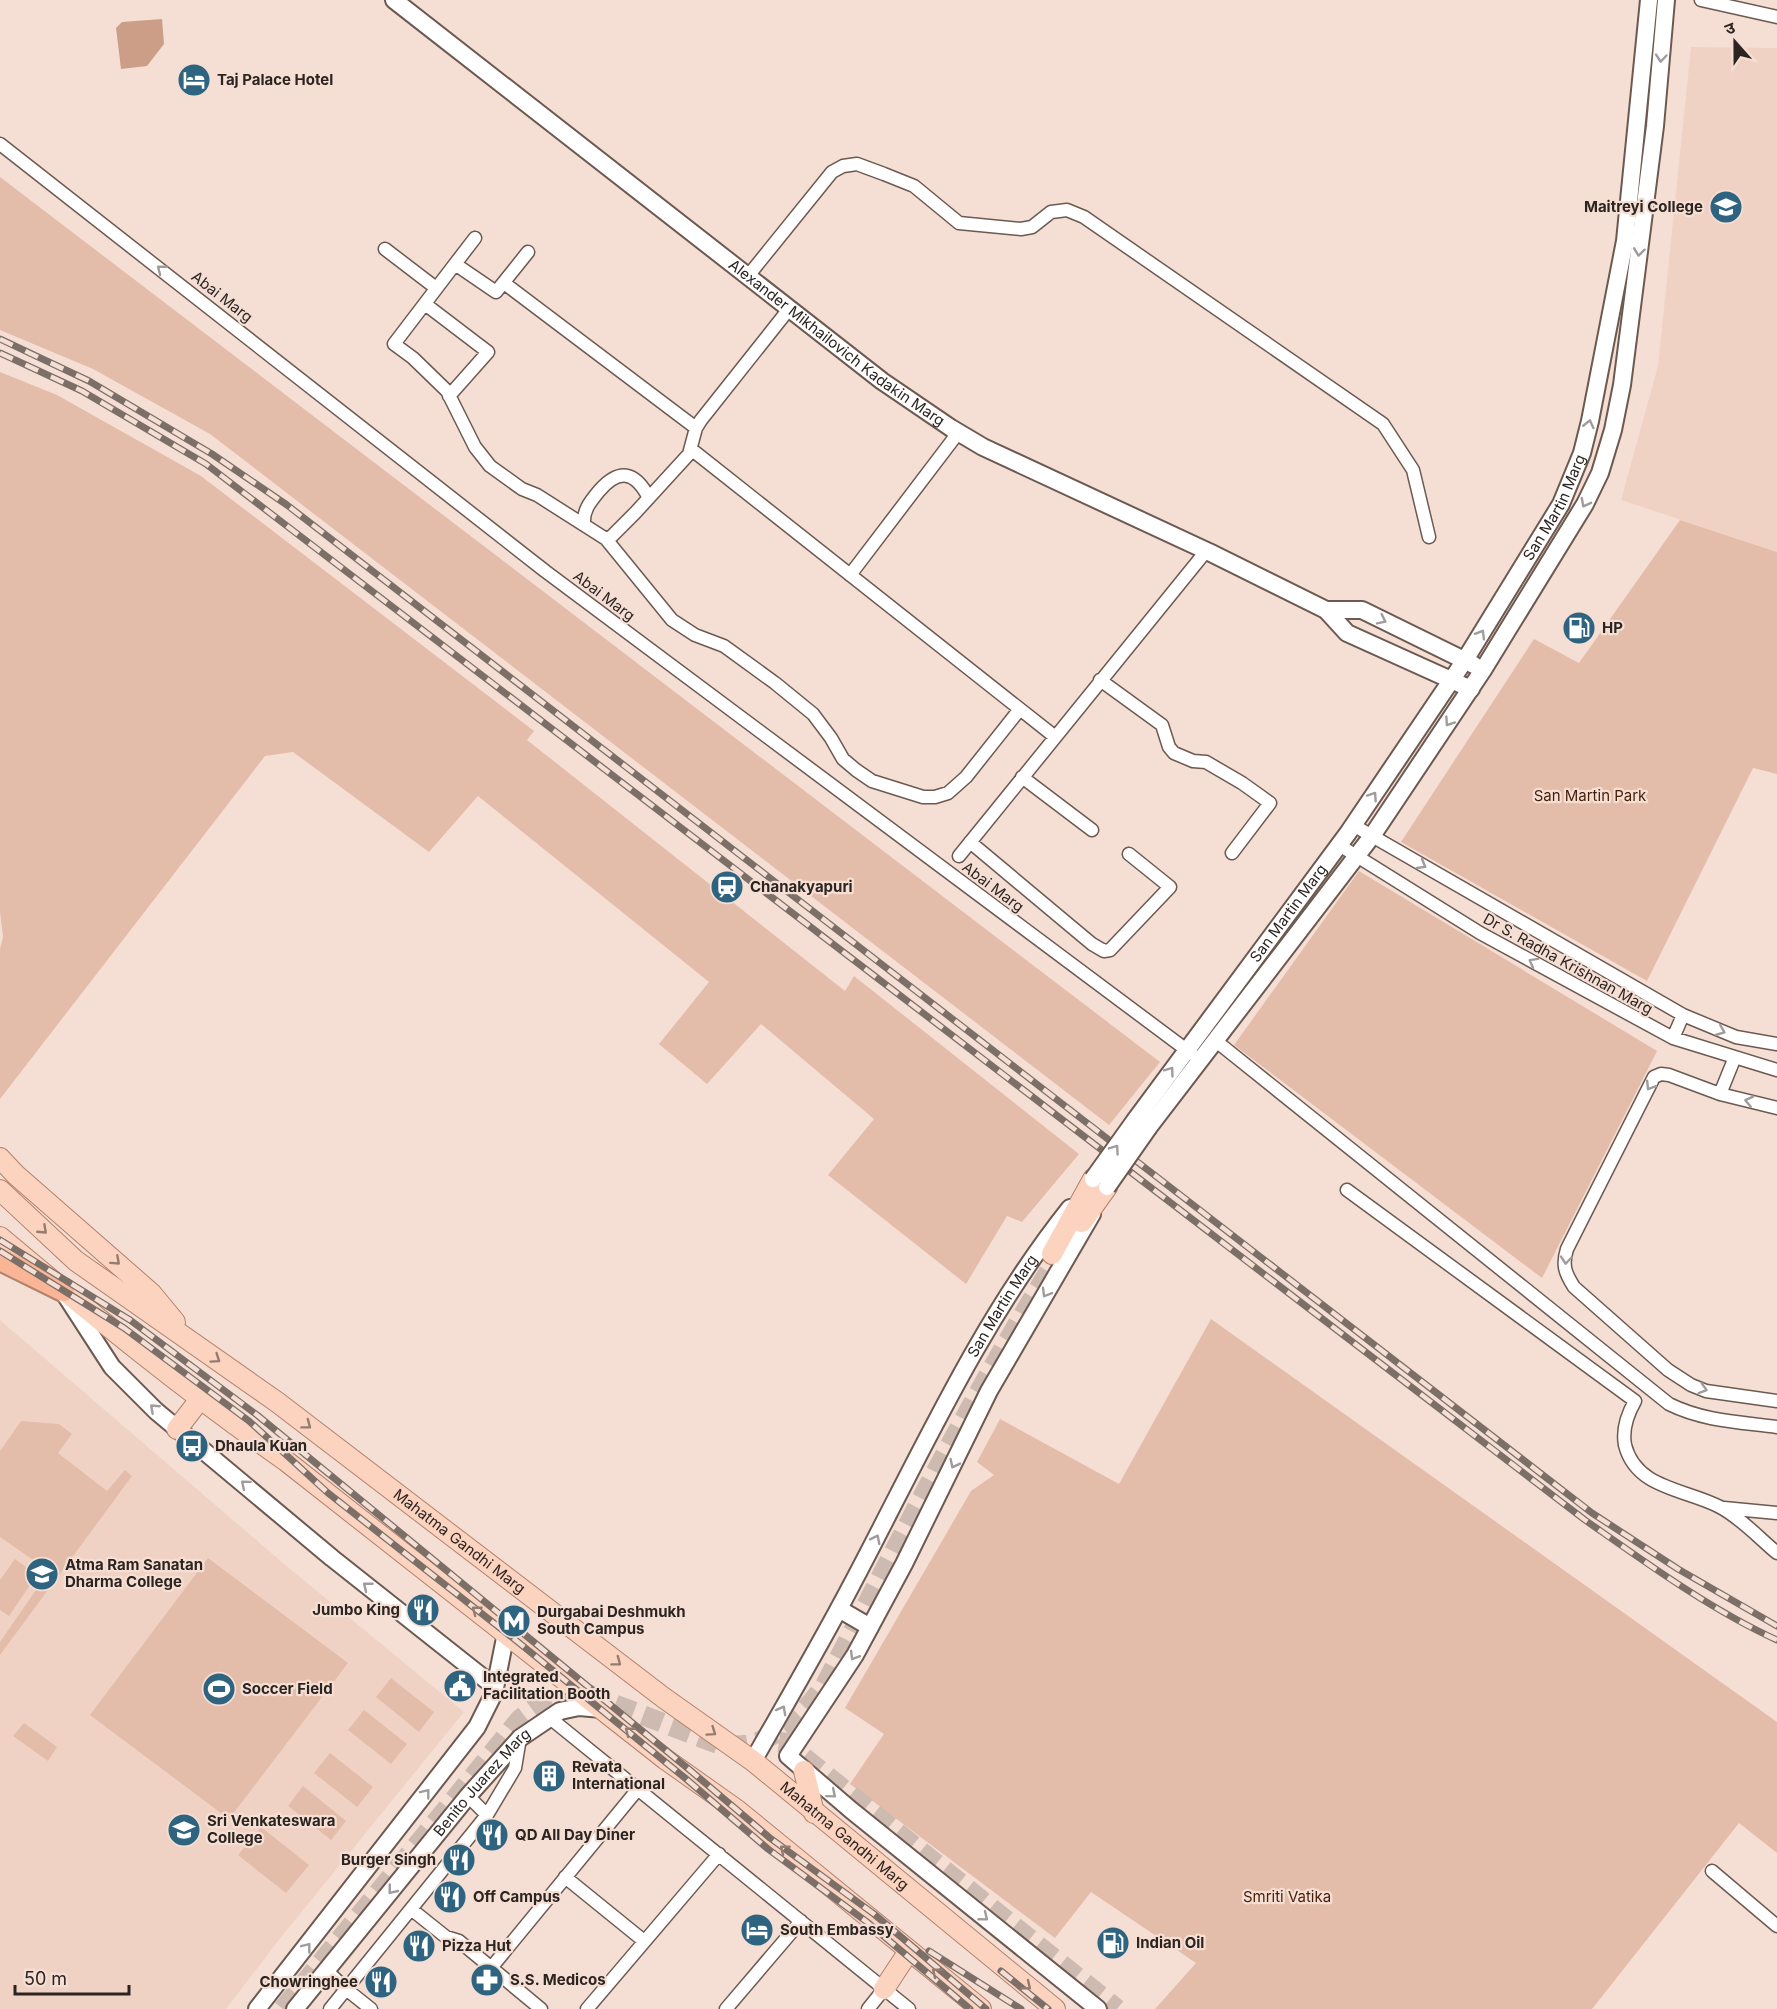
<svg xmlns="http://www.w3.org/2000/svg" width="1777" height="2009" viewBox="0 0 1777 2009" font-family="Inter,'Noto Sans Devanagari',sans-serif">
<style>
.built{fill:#f0d2c5}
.green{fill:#e4bcaa}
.water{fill:#cc9e88}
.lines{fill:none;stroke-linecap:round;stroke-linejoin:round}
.primary-tunnel{stroke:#cdbab0;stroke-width:20;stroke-dasharray:20 10;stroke-linecap:butt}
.street-casing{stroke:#6c5950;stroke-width:15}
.secondary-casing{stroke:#6c5950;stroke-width:20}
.primary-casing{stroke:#b1826c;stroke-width:22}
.highway-casing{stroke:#b1826c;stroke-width:26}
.street{stroke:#fff;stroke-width:12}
.secondary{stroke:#fff;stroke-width:16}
.primary{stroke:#fbd3bf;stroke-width:20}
.highway{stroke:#f9b595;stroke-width:22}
.rail-casing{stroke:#7c6f68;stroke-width:7}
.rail{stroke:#f5dfd4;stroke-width:4.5;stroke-dasharray:14;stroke-linecap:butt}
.secondary-bridge-casing{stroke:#6c5950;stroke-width:20;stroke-linecap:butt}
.secondary-bridge{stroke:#fff;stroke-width:16}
.oneway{stroke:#a09c9b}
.oneway2{stroke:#947c70}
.labels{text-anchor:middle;stroke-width:4.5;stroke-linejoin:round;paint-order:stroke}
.poi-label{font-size:15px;font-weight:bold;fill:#2c2420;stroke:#f5dfd4;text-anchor:start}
.street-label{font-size:15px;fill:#2c2420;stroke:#f5dfd4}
.park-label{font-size:15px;fill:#481d05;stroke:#f5dfd4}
</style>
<rect width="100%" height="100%" fill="#f5dfd4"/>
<!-- built -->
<path class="built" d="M1691,47L1777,48V552L1621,500L1658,366Z
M0,1320L283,1563L464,1712L278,1941L226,2009H0Z"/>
<!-- green -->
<path class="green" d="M0,177L1160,1062L1109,1125L210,434L93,369L0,330Z
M0,372L57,395L201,476L534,731L527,740L845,991L854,976L1079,1154L1022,1222L1007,1216L966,1284L828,1175L874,1119L761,1024L707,1084L659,1044L709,982L478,796L429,852L293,752L265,756L0,1099V949L3,937L0,912Z
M1680,520L1777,552V774L1753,768L1647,981L1401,842L1534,639L1579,663Z
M1359,871L1657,1051L1542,1278L1234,1045Z
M1211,1319L1777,1722V1853L1739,1823L1592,2009H1155L1196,1963L1091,1892L1055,1938L850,1784L884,1734L845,1708L971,1491L994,1475L977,1462L1000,1419L1119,1484Z
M21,1421L59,1424L72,1434L58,1453L107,1491L125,1470L132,1476L0,1655V1642L49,1571L0,1537V1451Z
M208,1558L348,1663L229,1819L90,1715Z
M15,1559L37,1575L9,1616L0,1610V1580Z
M391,1678L434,1712L419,1732L376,1697Z
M364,1710L407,1744L391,1764L348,1730Z
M24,1723L57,1747L48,1761L13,1736Z
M330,1753L373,1787L357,1807L314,1773Z
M303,1786L346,1821L331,1840L288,1806Z
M261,1827L309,1865L286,1893L238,1855Z"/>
<!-- water -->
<path class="water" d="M162,19L164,44L147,66L121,69L116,28L122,22Z"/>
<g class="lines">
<!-- primary-tunnel -->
<path class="primary-tunnel" d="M779,1742L786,1743L1117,2009
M283,2009L520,1719L550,1697L580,1691L723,1746C732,1745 742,1746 751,1744C783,1735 806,1711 825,1685C900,1541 972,1395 1058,1257"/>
<defs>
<path id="street" d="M1701,0L1777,17
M0,144L545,571L1192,1054
M385,249L436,288
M528,252L496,292L455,264L394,344L413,358L447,391L475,447L490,466L522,489L537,495L606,539L612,536L635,513L689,454L696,428L701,420L789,309
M455,264L475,238
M748,276L832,172L843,166L857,164L884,174L914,186L959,223L1021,229L1032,227L1051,212L1067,210L1084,217L1383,424L1413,470L1429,537
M504,283L696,428
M425,304L488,352L449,396
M691,449L1054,736
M584,524C583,510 590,502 599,491C619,468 635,471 649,498
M606,539L672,620L695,635L724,646L775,683L813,714L831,738L843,759L856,770L872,781L923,797H935L948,793L966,777L1020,709
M850,575L958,433
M1100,680L1162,725L1169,747L1174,753L1193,761L1206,762L1242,783L1270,803L1232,853
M1022,777L1092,830
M1353,825L1683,1015L1736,1037L1777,1044
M970,842L1092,944L1104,951L1110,950L1170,887L1129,854
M1339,845L1480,933L1673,1038L1777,1070
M959,856L1207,550
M1673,1038L1683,1015
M1216,1041L1669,1404C1703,1421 1740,1422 1777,1427
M1720,1094L1735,1057
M1777,1108L1720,1094L1669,1075L1661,1074L1654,1077L1567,1249C1562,1265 1565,1273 1574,1287L1668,1370L1691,1385L1706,1391L1777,1401
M1347,1190L1635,1401C1627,1415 1622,1429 1625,1445C1636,1489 1686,1489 1720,1507C1741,1518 1759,1538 1777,1553
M1724,1508L1777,1513
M550,1718L909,2009
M468,1796L487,1815
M1712,1871L1777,1926
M565,1877L644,1941
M411,1909L446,1937L459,1941L541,2009
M491,1968L638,1789
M326,1970L346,1989L371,2009
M330,2009L487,1815L515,1768L520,1738
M587,2009L719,1854
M726,2009L801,1921
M868,2009L884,1989"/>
<g id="secondary">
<path id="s1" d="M394,0L882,381L951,428L983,447L1209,552L1326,610L1347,633L1471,689"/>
<path d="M1326,610H1362L1474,665"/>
<path id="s2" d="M1136,1119L1348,833L1465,660L1561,504L1582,453L1590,421L1625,241L1649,0"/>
<path d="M1149,1127L1372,836L1483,670L1585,504L1600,473L1613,430L1622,385L1655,126L1666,0"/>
<path d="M1092,1214L989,1391L904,1564L855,1655L788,1756L851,1810L1098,2009"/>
<path d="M66,1296L112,1367L156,1411L332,1558L495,1687"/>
<path d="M839,1609L870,1627"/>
<path id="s3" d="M753,1761C786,1703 820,1645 851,1586C919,1458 979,1322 1070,1208"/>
<path d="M257,2009L477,1727L494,1693L506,1633"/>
<path id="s4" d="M295,2009L468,1796L520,1738L560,1711L579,1707L602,1709"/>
</g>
<g id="primary">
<path d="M0,1158L16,1175L151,1293L175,1322"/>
<path id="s5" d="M0,1190L76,1261L277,1402L664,1698L753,1761L1055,2009"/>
<path d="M1082,1222L1107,1187"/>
<path d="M0,1237C93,1315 187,1392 286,1461L665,1759L737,1810L981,2009"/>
<path d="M1052,1254L1093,1179"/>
<path d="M177,1429L201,1398"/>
<path d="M804,1771L814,1813"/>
<path d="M884,1989L909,1951"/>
</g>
<path id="highway" d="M0,1259L63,1290"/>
</defs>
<!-- street casing -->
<use href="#street" class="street-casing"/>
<!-- secondary casing -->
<use href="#secondary" class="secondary-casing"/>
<!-- primary casing -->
<use href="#primary" class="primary-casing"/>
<!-- highway casing -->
<use href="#highway" class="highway-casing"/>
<!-- street -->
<use href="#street" class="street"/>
<!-- secondary -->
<use href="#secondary" class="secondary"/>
<!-- primary -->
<use href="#primary" class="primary"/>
<!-- highway -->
<use href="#highway" class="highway"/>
<defs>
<path id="rail" d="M0,339L89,381L212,454L287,505L1592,1513L1678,1569L1777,1626
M0,353L82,391L206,464L1585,1520C1645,1562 1711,1610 1777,1640
M0,1240L130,1320L257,1415L691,1771L770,1838L874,1914L986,2009
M0,1251L124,1328L249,1421L328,1493L518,1642L685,1778L768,1849L867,1922L970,2009
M929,1951L1021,2009
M1001,1971L1048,2009"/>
</defs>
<!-- rail casing -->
<use href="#rail" class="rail-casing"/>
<!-- rail -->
<use href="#rail" class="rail"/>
<defs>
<path id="secondary-bridge" d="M1093,1179L1136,1119
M1107,1187L1149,1127"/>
</defs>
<!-- secondary-bridge casing -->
<use href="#secondary-bridge" class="secondary-bridge-casing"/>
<!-- secondary-bridge -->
<use href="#secondary-bridge" class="secondary-bridge"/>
</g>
<!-- one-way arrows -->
<defs><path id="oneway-chevron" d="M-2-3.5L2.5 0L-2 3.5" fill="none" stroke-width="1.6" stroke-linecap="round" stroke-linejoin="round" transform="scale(1.5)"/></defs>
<g class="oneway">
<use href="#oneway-chevron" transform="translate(1661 58) rotate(95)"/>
<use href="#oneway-chevron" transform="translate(1639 252) rotate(97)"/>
<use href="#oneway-chevron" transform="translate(161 269) rotate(-142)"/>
<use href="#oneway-chevron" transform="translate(1589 424) rotate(-77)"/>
<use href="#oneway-chevron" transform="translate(1585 503) rotate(118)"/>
<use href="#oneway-chevron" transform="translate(1382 620) rotate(26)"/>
<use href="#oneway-chevron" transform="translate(1481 634) rotate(-59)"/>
<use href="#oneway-chevron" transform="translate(1449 722) rotate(124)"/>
<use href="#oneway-chevron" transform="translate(1373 796) rotate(-56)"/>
<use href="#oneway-chevron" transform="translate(1422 865) rotate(30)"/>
<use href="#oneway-chevron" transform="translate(1533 962) rotate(-151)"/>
<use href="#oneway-chevron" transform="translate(1721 1031) rotate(22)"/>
<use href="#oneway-chevron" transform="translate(1170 1071) rotate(-54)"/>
<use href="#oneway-chevron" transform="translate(1650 1086) rotate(122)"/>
<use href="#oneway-chevron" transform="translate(1749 1101) rotate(-167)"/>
<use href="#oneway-chevron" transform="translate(1115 1149) rotate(-55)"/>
<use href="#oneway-chevron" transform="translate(1566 1260) rotate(95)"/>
<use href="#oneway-chevron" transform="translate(1046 1293) rotate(120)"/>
<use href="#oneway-chevron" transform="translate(1703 1389) rotate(16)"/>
<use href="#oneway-chevron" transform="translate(154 1408) rotate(-137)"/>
<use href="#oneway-chevron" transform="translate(954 1464) rotate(116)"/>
<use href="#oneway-chevron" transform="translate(245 1484) rotate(-140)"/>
<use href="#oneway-chevron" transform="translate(876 1539) rotate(-63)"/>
<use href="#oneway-chevron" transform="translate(367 1586) rotate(-141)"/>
<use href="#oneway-chevron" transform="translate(854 1656) rotate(121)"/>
<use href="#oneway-chevron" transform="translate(782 1710) rotate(-61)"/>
<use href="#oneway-chevron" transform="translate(426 1793) rotate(-52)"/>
<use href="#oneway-chevron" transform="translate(832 1794) rotate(40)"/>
<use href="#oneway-chevron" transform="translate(392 1890) rotate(129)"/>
<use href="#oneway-chevron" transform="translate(984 1917) rotate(39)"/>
<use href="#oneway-chevron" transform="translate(307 1947) rotate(-52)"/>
</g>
<g class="oneway2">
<use href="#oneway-chevron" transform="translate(43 1230) rotate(43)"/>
<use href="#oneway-chevron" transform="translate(116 1261) rotate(42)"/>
<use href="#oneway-chevron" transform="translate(216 1359) rotate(35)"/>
<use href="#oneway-chevron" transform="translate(307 1425) rotate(37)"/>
<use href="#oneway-chevron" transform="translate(476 1610) rotate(-142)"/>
<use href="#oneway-chevron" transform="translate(617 1662) rotate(37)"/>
<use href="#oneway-chevron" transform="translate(629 1731) rotate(-142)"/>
<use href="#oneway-chevron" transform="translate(712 1732) rotate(35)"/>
<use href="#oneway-chevron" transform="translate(784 1849) rotate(-141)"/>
<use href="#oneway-chevron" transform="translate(936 1972) rotate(-141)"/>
<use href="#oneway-chevron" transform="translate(1027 1986) rotate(39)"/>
</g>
<!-- icons -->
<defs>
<symbol id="hotel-disc" viewBox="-11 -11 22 22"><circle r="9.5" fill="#2f6480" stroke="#f5dfd4"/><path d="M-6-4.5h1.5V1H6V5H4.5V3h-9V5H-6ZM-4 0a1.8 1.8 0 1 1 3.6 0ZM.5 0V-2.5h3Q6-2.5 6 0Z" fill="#fff"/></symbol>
<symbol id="university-disc" viewBox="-11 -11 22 22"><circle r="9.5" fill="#2f6480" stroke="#f5dfd4"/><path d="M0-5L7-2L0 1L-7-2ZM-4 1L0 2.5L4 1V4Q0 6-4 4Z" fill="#fff"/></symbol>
<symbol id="fuel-disc" viewBox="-11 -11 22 22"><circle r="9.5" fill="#2f6480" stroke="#f5dfd4"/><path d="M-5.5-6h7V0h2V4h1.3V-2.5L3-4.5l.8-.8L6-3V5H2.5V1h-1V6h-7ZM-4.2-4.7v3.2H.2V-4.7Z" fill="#fff"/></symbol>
<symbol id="station-disc" viewBox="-11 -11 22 22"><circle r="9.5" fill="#2f6480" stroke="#f5dfd4"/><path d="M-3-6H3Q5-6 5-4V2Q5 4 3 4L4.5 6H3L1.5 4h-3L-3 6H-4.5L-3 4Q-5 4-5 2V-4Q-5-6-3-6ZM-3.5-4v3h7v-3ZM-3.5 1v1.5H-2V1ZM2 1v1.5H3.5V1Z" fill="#fff"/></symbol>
<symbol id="bus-disc" viewBox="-11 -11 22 22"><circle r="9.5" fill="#2f6480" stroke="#f5dfd4"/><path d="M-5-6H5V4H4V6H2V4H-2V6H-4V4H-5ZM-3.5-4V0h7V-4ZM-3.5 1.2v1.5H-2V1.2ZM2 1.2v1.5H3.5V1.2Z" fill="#fff"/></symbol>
<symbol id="restaurant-disc" viewBox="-11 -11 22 22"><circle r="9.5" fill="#2f6480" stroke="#f5dfd4"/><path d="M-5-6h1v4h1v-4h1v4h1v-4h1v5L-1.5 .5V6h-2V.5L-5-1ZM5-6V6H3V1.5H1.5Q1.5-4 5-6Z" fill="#fff"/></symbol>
<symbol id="metro-disc" viewBox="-11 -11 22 22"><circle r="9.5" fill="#2f6480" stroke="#f5dfd4"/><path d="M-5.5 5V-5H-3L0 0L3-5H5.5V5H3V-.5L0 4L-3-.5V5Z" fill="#fff"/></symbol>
<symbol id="civic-disc" viewBox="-11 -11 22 22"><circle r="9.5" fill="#2f6480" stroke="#f5dfd4"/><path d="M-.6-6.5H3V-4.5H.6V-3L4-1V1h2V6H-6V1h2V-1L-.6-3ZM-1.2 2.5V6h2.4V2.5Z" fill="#fff"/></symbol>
<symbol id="stadium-disc" viewBox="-11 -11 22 22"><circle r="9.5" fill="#2f6480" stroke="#f5dfd4"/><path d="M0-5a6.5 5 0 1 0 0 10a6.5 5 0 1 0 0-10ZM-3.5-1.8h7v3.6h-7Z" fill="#fff"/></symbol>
<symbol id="building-disc" viewBox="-11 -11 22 22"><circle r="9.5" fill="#2f6480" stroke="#f5dfd4"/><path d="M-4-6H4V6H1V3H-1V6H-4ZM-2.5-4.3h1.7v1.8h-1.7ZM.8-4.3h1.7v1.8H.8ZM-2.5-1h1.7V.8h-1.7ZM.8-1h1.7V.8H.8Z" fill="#fff"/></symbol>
<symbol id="pharmacy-disc" viewBox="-11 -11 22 22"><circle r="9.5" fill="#2f6480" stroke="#f5dfd4"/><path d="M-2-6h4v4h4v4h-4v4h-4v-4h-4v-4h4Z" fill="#fff"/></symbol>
</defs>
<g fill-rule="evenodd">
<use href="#hotel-disc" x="175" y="61" width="38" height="38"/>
<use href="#university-disc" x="1707" y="188" width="38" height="38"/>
<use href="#fuel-disc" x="1560" y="609" width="38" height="38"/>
<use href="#station-disc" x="708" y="868" width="38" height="38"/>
<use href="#bus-disc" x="173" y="1427" width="38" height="38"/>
<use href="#university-disc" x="23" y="1555" width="38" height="38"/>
<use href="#restaurant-disc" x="404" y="1591" width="38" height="38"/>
<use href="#metro-disc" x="495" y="1602" width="38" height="38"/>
<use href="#civic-disc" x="441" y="1667" width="38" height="38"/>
<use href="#stadium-disc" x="200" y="1670" width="38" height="38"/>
<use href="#building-disc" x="530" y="1757" width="38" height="38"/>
<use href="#university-disc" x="165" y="1811" width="38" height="38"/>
<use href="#restaurant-disc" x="473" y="1816" width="38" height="38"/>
<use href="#restaurant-disc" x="440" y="1841" width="38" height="38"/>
<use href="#restaurant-disc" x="431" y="1878" width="38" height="38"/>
<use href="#hotel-disc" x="738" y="1911" width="38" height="38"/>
<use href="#fuel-disc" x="1094" y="1924" width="38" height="38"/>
<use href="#restaurant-disc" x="400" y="1927" width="38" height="38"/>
<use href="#pharmacy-disc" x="468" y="1961" width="38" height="38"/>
<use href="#restaurant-disc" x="362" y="1963" width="38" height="38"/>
</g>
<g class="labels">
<!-- poi labels -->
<g class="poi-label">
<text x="217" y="85">Taj Palace Hotel</text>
<text x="1703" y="212" text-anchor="end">Maitreyi College</text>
<text x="1602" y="633">HP</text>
<text x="750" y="892">Chanakyapuri</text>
<text x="215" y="1451">Dhaula Kuan</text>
<text x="65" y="1570">Atma Ram Sanatan<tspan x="65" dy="17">Dharma College</tspan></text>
<text x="400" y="1615" text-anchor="end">Jumbo King</text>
<text x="537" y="1617">Durgabai Deshmukh<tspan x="537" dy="17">South Campus</tspan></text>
<text x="483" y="1682">Integrated<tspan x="483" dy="17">Facilitation Booth</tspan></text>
<text x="242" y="1694">Soccer Field</text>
<text x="572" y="1772">Revata<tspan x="572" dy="17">International</tspan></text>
<text x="207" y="1826">Sri Venkateswara<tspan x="207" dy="17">College</tspan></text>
<text x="515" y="1840">QD All Day Diner</text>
<text x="436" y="1865" text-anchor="end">Burger Singh</text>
<text x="473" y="1902">Off Campus</text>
<text x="780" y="1935">South Embassy</text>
<text x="1136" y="1948">Indian Oil</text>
<text x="442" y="1951">Pizza Hut</text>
<text x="510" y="1985">S.S. Medicos</text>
<text x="358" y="1987" text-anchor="end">Chowringhee</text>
</g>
<!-- street labels -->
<g class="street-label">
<text transform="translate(222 297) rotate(38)" y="5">Abai Marg</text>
<text dy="5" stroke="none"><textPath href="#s1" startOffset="560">Alexander Mikhailovich Kadakin Marg</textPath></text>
<text dy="5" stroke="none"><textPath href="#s2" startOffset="742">San Martin Marg</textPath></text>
<text transform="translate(604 596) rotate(37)" y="5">Abai Marg</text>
<text transform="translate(993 887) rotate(37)" y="5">Abai Marg</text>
<text dy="5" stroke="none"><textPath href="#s2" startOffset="256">San Martin Marg</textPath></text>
<text transform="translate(1568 964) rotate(29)" y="5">Dr S. Radha Krishnan Marg</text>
<text dy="5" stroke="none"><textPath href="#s3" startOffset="519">San Martin Marg</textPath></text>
<text dy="5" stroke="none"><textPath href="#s5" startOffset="579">Mahatma Gandhi Marg</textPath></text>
<text dy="5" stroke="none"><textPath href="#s4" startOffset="294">Benito Juarez Marg</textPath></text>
<text dy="5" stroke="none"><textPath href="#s5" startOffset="1064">Mahatma Gandhi Marg</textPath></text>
</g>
<!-- park labels -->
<g class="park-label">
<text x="1590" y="801">San Martin Park</text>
<text x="1287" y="1902">Smriti Vatika</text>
</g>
</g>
<!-- north arrow -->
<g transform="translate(1735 42) rotate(339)" stroke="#f5dfd4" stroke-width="4.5" paint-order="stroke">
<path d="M0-4.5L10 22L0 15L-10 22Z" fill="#2c2420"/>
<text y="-9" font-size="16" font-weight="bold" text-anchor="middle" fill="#2c2420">उ</text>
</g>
<!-- scale -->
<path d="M15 1985v9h114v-9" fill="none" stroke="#2c2420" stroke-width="3"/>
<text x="24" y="1985" font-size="18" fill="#2c2420" stroke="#f5dfd4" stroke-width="4.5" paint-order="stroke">50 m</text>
</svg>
